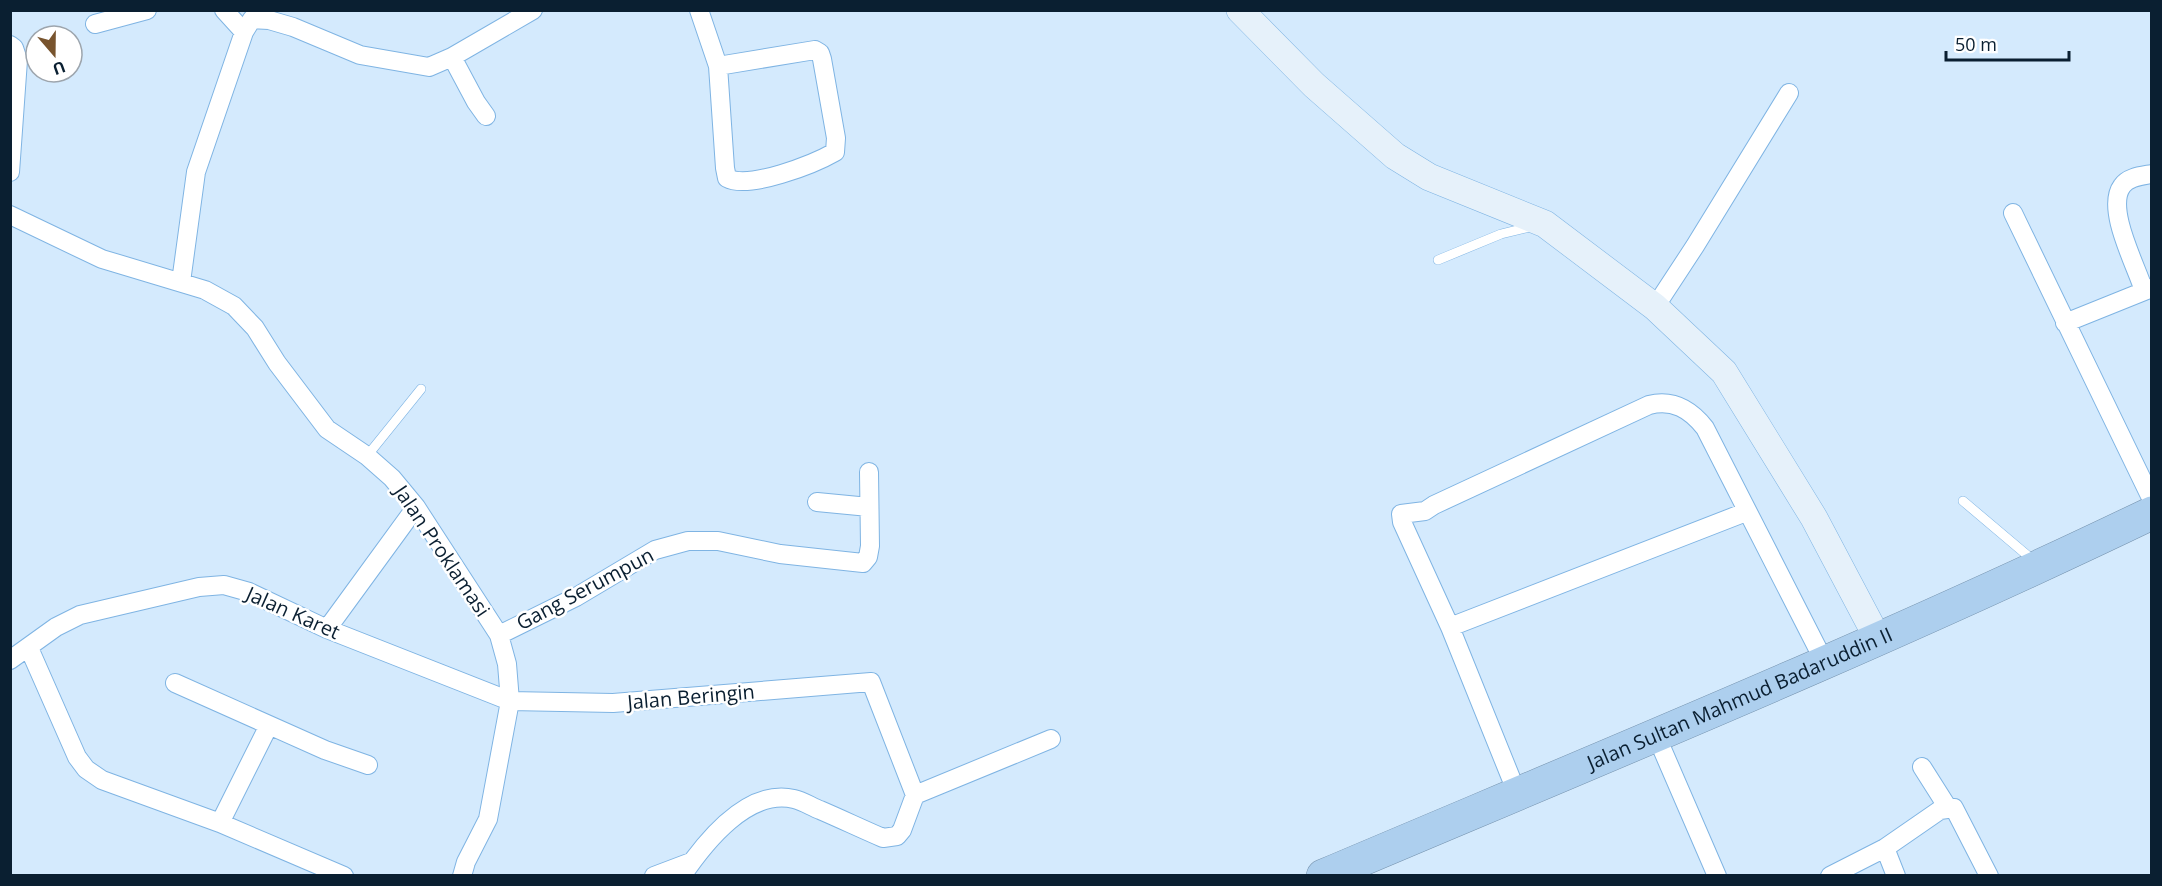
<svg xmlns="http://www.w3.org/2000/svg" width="2162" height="886" viewBox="0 0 2162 886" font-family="'Open Sans',sans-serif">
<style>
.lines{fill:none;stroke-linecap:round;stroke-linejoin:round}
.lane-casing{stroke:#7fb4e3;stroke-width:10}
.street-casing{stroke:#7fb4e3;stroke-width:20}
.secondary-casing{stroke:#7fb4e3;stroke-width:28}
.highway-casing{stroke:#7491ac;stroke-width:34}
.lane{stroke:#fff;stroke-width:9}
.street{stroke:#fff;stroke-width:18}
.secondary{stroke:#e6f1fa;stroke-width:27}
.highway{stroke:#adcfee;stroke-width:33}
.labels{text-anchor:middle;stroke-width:5;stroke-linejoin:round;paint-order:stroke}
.street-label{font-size:20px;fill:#0a1f31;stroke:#fff}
</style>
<rect width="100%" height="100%" fill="#d4eafd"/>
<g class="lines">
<defs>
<path id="lane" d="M1438,260L1501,234L1534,226
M367,456L421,389
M1963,501L2034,561"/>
<path id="street" d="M224,10L244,32
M699,10L718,66L725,168L727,178C749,190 814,164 835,152L836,138L822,59L820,53L815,50L718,66
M95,24L147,10
M10,45L14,48L18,60L10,172
M452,57L476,102L486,116
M2013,213L2152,500
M10,215L102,259L205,290L234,306L255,328L277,363L327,429L367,456L392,478L416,507L499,635L507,664L510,701L488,819L466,862L462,876
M181,282L196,172L244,32L252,19L269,20L293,27L360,55L429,67L452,57L533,10
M2144,291C2137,267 2105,209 2122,186C2128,177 2141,176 2152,174
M1655,307L1695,246L1789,93
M2065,323L2152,288
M817,502L869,507
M1450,627L1746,512
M327,629L416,507
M499,635L576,597L655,550L688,541H718L780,554L863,563L868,557L870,546L869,472
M29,648L77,757L86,769L102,780L220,823L344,876
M10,660L56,627L80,615L199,587L224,585L249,592L327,629L510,701L613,703L871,682L915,795L902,830L897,836L883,838C862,829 841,819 820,810C812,807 803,801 794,799C748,788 705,842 682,876
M175,683L325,750L368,765
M1656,735L1717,876
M1922,767L1948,808
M1517,793L1450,627L1402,522L1401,514L1425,511L1434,505L1649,405C1673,399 1690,409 1705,428L1824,661
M915,795L1051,739
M220,823L269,725
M1885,848L1896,876
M654,876L691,862
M1830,876L1885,848L1940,810L1954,808L1989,876"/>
<path id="secondary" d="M1240,10L1314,85L1395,156L1429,177L1545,224L1655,307L1724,372L1814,518L1878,639"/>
<g id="highway">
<path id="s1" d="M1323,876C1601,758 1880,644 2152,513"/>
</g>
</defs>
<!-- lane casing -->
<use href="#lane" class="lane-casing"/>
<!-- street casing -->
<use href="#street" class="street-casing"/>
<!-- secondary casing -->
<use href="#secondary" class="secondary-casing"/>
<!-- highway casing -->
<use href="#highway" class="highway-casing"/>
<!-- lane -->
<use href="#lane" class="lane"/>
<!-- street -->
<use href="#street" class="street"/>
<!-- secondary -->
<use href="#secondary" class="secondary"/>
<!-- highway -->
<use href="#highway" class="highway"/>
</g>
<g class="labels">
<!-- street labels -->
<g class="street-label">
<text transform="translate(442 551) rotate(56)" y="7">Jalan Proklamasi</text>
<text transform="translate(585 589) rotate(-28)" y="7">Gang Serumpun</text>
<text transform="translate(293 613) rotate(24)" y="7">Jalan Karet</text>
<text transform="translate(691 697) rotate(-5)" y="7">Jalan Beringin</text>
<text dy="7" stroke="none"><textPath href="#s1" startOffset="453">Jalan Sultan Mahmud Badaruddin II</textPath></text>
</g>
</g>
<!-- border -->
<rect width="2162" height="886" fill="none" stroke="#0a1f31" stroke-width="24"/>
<!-- north arrow -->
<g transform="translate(54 54) rotate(160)"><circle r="28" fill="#ffffff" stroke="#9da5ad" stroke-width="1.5"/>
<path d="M0-4.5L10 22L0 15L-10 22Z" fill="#78542e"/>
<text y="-9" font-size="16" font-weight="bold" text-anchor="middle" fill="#0a1f31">U</text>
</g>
<!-- scale -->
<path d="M1946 51v9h123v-9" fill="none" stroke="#0a1f31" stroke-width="3"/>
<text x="1955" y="51" font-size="18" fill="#0a1f31" stroke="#ffffff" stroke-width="4.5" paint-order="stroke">50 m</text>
</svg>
